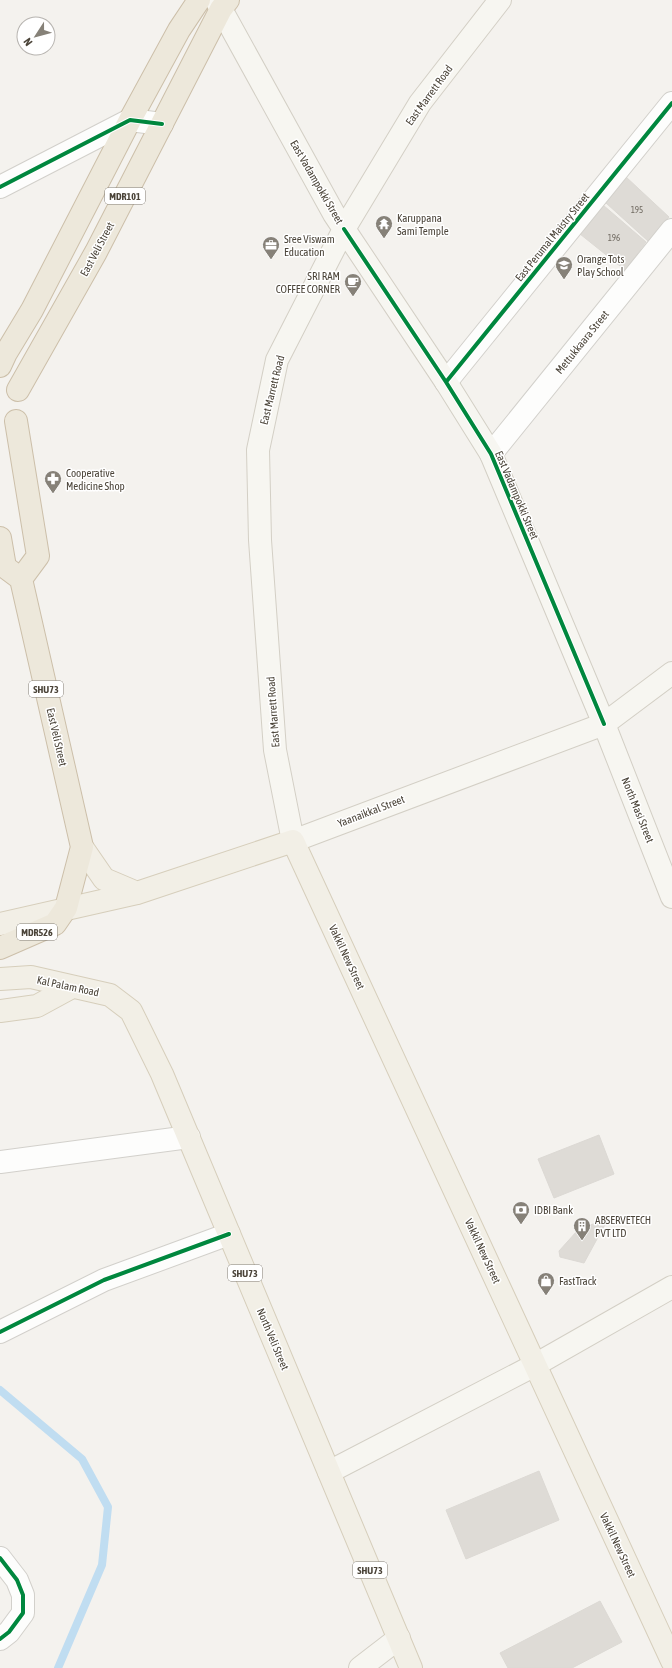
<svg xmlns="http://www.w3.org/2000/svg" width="672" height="1668" viewBox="0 0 672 1668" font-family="'Asap Condensed',sans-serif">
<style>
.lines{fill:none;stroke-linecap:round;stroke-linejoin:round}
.stream{stroke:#c0ddf1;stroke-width:8}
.building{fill:#dedbd6;stroke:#dcd9d4}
.street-casing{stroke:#d2d0cb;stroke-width:24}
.secondary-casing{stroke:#d3cfc5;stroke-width:24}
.primary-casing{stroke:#d6cebb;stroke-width:24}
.highway-casing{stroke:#ccbfa9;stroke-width:24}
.street{stroke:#fdfdfc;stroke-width:22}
.secondary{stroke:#f7f6f1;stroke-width:22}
.primary{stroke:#f2efe6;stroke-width:22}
.highway{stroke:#ede8db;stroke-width:22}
.cycleway-casing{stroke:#fff;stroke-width:6}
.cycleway{stroke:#00873e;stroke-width:4}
.labels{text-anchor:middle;stroke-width:3;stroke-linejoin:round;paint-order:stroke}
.number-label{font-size:9px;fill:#706a61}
.shield{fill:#fff;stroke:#817c74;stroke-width:1}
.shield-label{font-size:10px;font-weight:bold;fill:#4b4439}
.street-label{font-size:11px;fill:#4b4439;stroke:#fff}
.poi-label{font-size:11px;fill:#4b4439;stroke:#fff;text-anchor:start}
</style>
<rect width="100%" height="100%" fill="#f4f2ee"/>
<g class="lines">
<!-- stream -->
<path class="stream" d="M0,1390L82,1459L108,1507L102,1565L58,1668"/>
</g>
<!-- building -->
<path class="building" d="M625,176L669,217L648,241L606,203Z
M603,205L646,242L625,270L580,234Z
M599,1135L614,1174L554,1198L538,1159Z
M609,1217L584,1263L560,1257L559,1251L577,1231Z
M539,1471L559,1520L466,1559L446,1510Z
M600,1601L622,1642L572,1668H508L500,1653Z"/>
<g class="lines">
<defs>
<path id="street" d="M0,187L130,120L162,124
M446,382L672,103
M491,454L672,230
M0,1162L189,1137
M0,1332L104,1280L229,1234
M0,1558L17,1580L23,1595V1613L9,1632L0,1639"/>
<path id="secondary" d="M216,0L334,214L446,382L491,454L604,724L672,897
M500,0L420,103L344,229L277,360L258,450L260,540L275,750L293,841L604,724L672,673
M329,1472L535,1365L672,1287
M360,1668L399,1638"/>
<path id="primary" d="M82,847L104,879L137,893
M0,924L137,893L293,841L672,1661
M0,979L31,977L110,995L131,1011L162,1074L411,1668
M0,1011L37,1006L72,987"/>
<path id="highway" d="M0,366L6,353L32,310L130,120L179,30L199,0
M18,390L96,252L221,9L228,0
M16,421L38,556L21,579
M0,538L5,567L21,579L82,847L66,908L55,924L0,948"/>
</defs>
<!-- street casing -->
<use href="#street" class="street-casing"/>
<!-- secondary casing -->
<use href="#secondary" class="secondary-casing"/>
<!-- primary casing -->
<use href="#primary" class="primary-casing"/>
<!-- highway casing -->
<use href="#highway" class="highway-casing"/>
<!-- street -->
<use href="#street" class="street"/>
<!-- secondary -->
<use href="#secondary" class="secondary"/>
<!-- primary -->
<use href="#primary" class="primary"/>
<!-- highway -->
<use href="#highway" class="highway"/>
<defs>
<path id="cycleway" d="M0,187L130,120L162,124
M344,229L446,382L491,454L604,724
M446,382L672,103
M0,1332L104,1280L229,1234
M0,1558L17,1580L23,1595V1613L9,1632L0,1639"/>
</defs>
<!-- cycleway casing -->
<use href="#cycleway" class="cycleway-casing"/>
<!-- cycleway -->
<use href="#cycleway" class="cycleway"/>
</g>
<!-- icons -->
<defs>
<symbol id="temple-pin" viewBox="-11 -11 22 30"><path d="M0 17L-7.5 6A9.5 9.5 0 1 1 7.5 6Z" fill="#868178" stroke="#fff"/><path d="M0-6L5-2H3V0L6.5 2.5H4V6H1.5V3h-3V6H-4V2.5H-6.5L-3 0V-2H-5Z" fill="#fff"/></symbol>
<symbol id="office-pin" viewBox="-11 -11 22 30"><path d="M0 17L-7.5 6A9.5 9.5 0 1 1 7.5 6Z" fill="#868178" stroke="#fff"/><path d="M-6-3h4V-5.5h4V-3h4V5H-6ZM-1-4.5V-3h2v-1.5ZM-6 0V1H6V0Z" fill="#fff"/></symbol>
<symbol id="school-pin" viewBox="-11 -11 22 30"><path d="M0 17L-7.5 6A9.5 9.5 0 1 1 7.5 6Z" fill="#868178" stroke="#fff"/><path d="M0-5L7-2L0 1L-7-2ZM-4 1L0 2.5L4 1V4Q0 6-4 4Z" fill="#fff"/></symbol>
<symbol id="cafe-pin" viewBox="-11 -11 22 30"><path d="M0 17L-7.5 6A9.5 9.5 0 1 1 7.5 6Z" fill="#868178" stroke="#fff"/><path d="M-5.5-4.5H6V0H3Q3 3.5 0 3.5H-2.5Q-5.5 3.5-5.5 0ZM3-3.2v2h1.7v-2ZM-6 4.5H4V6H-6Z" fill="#fff"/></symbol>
<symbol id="pharmacy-pin" viewBox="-11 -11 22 30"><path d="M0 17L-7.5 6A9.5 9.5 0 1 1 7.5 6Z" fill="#868178" stroke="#fff"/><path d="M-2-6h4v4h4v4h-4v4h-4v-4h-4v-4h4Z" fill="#fff"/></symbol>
<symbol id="bank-pin" viewBox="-11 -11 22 30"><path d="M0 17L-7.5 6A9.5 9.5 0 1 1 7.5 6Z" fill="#868178" stroke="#fff"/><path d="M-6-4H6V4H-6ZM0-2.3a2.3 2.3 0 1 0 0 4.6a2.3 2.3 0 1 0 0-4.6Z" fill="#fff"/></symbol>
<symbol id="building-pin" viewBox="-11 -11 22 30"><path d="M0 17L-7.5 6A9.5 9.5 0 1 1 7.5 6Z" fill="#868178" stroke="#fff"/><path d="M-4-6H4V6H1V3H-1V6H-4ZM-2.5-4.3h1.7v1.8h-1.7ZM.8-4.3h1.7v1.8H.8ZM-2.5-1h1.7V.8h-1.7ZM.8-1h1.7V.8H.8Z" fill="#fff"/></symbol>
<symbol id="shop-pin" viewBox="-11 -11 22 30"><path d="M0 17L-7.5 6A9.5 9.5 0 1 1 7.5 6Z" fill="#868178" stroke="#fff"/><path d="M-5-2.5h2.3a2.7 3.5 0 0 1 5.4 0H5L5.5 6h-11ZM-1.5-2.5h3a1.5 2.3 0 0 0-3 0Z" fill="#fff"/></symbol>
</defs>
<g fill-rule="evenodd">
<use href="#temple-pin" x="374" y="214" width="20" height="27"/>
<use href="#office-pin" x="261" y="235" width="20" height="27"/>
<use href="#school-pin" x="554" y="255" width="20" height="27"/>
<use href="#cafe-pin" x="343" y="272" width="20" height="27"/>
<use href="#pharmacy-pin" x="43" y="469" width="20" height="27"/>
<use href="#bank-pin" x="511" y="1200" width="20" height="27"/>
<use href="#building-pin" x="572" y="1216" width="20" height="27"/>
<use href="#shop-pin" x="536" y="1271" width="20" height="27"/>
</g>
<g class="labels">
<!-- number labels -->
<g class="number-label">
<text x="637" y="213">195</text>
<text x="614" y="241">196</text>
</g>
<!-- shield labels -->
<g class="shield">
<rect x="105" y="188" width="40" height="16" rx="3"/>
<rect x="29" y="681" width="34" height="16" rx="3"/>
<rect x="17" y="924" width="40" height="16" rx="3"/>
<rect x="228" y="1265" width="34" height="16" rx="3"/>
<rect x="353" y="1562" width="34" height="16" rx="3"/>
</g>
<g class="shield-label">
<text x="125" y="200">MDR101</text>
<text x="46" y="693">SHU73</text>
<text x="37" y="936">MDR526</text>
<text x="245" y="1277">SHU73</text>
<text x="370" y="1574">SHU73</text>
</g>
<!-- street labels -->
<g class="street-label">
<text transform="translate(429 95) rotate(-54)" y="4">East Marrett Road</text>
<text transform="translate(317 182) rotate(60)" y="4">East Vadampokki Street</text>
<text transform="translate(552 237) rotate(-51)" y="4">East Perumal Maistry Street</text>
<text transform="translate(97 249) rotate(-62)" y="4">East Veli Street</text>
<text transform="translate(582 342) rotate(-51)" y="4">Mettukkaara Street</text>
<text transform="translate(272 390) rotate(-76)" y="4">East Marrett Road</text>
<text transform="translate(517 495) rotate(67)" y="4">East Vadampokki Street</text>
<text transform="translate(273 712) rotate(-94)" y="4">East Marrett Road</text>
<text transform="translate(57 737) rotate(77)" y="4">East Veli Street</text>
<text transform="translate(638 810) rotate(68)" y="4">North Masi Street</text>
<text transform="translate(371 811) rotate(-21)" y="4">Yaanaikkal Street</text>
<text transform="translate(347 957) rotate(65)" y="4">Vakkil New Street</text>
<text transform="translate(68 986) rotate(12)" y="4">Kal Palam Road</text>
<text transform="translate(483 1251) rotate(65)" y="4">Vakkil New Street</text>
<text transform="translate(273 1339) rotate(67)" y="4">North Veli Street</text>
<text transform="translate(618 1545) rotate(65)" y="4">Vakkil New Street</text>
</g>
<!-- poi labels -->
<g class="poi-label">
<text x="397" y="222">Karuppana<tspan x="397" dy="13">Sami Temple</tspan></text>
<text x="284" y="243">Sree Viswam<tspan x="284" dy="13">Education</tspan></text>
<text x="577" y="263">Orange Tots<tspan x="577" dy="13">Play School</tspan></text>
<text x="340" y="280" text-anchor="end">SRI RAM<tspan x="340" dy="13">COFFEE CORNER</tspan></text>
<text x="66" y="477">Cooperative<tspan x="66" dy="13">Medicine Shop</tspan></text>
<text x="534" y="1214">IDBI Bank</text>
<text x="595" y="1224">ABSERVETECH<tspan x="595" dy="13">PVT LTD</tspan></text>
<text x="559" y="1285">FastTrack</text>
</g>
</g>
<!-- north arrow -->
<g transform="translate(36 36) rotate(234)"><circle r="19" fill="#ffffff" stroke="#b7b4b0"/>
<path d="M0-3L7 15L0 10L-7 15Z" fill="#868178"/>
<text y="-6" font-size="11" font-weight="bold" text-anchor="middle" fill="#4b4439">N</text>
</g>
</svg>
